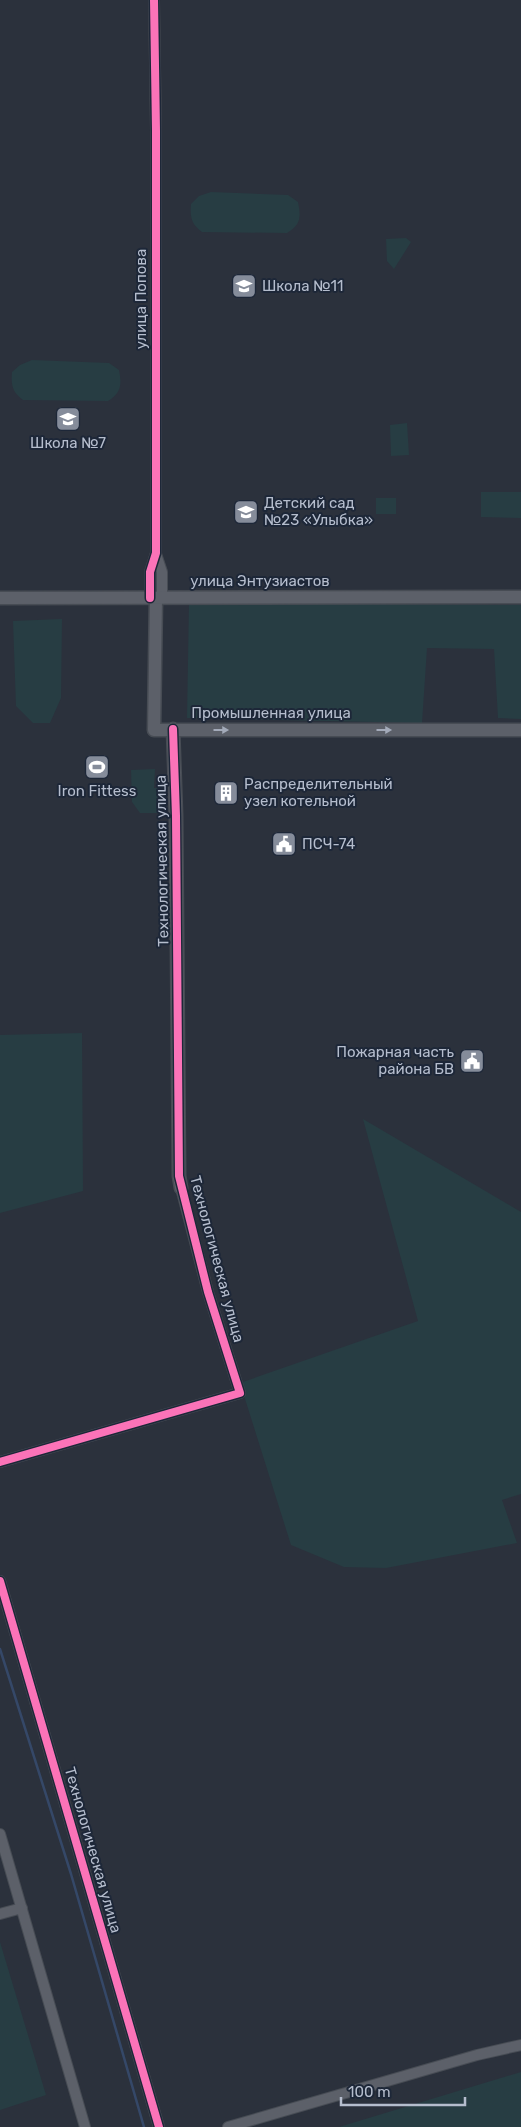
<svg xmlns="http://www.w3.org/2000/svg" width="521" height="2127" viewBox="0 0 521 2127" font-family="Rubik,sans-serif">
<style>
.green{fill:#273d43}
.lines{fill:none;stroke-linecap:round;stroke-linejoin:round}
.stream{stroke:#354868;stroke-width:2.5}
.minor-casing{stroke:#474c54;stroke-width:12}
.tertiary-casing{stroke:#474c54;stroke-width:15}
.minor{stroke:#5c6069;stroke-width:10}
.tertiary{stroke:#5c6069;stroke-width:12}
.cycleway-casing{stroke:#1d2738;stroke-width:11}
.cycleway{stroke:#fb73b8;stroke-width:8}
.oneway{fill:#a3aab9}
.labels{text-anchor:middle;stroke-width:4;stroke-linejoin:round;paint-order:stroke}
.poi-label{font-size:15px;fill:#b5bdcd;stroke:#1d2738;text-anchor:start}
.street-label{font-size:15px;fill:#b5bdcd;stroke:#1d2738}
</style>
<rect width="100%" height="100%" fill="#2b313c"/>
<!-- green -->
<path class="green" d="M211,192L288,195L298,202C301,217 301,225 287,233L202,232C191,224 190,217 191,204L199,196Z
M406,238L411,242L394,269L387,261L386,239Z
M32,360L109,363L119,370C122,385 121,393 108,401L23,400C12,392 11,385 12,372L20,365Z
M407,423L409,455L391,456L390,425Z
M481,492H521V518L481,517Z
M376,498H396V514H376Z
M189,603L521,605V719L498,718L494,649L427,648L422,723L187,718Z
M62,619L61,698L50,723H33L16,706L13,621Z
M155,769L154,788H160V813H140L132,802L131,770Z
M82,1033L83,1191L0,1213V1035Z
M363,1119L521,1212V1494L502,1500L517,1543L386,1568L344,1567L291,1545L240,1383L418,1321Z
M0,1942L46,2095L0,2110Z
M521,2072V2127H339Z"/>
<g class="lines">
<!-- stream -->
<path class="stream" d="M0,1649L71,1874L144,2127"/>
<defs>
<path id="minor" d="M156,554L162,572V598
M150,598V572L156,553V131L154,0
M0,1462L240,1393L208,1292L181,1188
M0,1581L159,2127
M0,1834L85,2127
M0,1914L22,1908
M228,2127L477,2055L521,2045"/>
<path id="tertiary" d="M0,598L521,597
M156,598L154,730H521
M173,729L176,816L179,1176L181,1188"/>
</defs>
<!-- minor casing -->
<use href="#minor" class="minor-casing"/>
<!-- tertiary casing -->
<use href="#tertiary" class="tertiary-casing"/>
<!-- minor -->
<use href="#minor" class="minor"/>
<!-- tertiary -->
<use href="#tertiary" class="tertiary"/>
<defs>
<path id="cycleway" d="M150,598V572L156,553V131L154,0
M0,1462L240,1393L208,1292L179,1176L176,816L173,729
M0,1581L159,2127"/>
</defs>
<!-- cycleway casing -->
<use href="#cycleway" class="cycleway-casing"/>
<!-- cycleway -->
<use href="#cycleway" class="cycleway"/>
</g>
<!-- one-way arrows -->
<defs><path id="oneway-solid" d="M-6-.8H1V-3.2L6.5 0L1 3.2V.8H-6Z" transform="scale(1.25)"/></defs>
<g class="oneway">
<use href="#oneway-solid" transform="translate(221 730)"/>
<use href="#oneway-solid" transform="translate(384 730)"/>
</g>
<!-- icons -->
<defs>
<symbol id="school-square" viewBox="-11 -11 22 22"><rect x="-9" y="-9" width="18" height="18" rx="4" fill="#858c9a" stroke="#1d2738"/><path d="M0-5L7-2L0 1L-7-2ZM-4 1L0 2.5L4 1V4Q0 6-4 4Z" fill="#fff"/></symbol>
<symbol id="stadium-square" viewBox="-11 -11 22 22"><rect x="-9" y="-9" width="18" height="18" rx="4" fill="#858c9a" stroke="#1d2738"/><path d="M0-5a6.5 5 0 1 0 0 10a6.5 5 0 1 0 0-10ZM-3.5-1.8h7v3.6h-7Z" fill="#fff"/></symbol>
<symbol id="building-square" viewBox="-11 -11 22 22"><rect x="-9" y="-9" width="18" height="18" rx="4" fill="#858c9a" stroke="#1d2738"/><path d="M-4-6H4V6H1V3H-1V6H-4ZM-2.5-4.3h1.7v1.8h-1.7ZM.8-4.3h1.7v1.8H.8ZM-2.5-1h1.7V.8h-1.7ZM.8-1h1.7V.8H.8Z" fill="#fff"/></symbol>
<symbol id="civic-square" viewBox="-11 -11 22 22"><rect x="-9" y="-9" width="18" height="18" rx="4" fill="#858c9a" stroke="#1d2738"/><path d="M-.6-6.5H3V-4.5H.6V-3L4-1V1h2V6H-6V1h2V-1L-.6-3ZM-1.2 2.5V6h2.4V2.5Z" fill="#fff"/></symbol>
</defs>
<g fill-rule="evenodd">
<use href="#school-square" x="230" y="272" width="28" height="28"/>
<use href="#school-square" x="54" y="405" width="28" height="28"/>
<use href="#school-square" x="232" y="498" width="28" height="28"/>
<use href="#stadium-square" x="83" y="753" width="28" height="28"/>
<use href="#building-square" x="212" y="779" width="28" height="28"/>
<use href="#civic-square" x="270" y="830" width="28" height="28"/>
<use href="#civic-square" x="458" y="1047" width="28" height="28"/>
</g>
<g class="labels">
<!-- poi labels -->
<g class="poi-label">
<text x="262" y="291">Школа №11</text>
<text x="68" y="448" text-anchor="middle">Школа №7</text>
<text x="264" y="508">Детский сад<tspan x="264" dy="17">№23 «Улыбка»</tspan></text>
<text x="244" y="789">Распределительный<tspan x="244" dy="17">узел котельной</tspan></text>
<text x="97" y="796" text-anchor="middle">Iron Fittess</text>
<text x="302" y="849">ПСЧ-74</text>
<text x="454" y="1057" text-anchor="end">Пожарная часть<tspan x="454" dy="17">района БВ</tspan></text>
</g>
<!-- street labels -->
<g class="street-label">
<text transform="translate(141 299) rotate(-90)" y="5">улица Попова</text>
<text x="260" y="586">улица Энтузиастов</text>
<text x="271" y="718">Промышленная улица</text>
<text transform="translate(162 861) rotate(-91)" y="5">Технологическая улица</text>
<text transform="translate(217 1259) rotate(75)" y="5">Технологическая улица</text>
<text transform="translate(93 1850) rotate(74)" y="5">Технологическая улица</text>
</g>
</g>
<!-- scale -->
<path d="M341 2097v8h124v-8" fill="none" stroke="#b5bdcd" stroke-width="2.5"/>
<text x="348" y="2097" font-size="15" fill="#b5bdcd" stroke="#1d2738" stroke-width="4" paint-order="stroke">100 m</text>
</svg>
